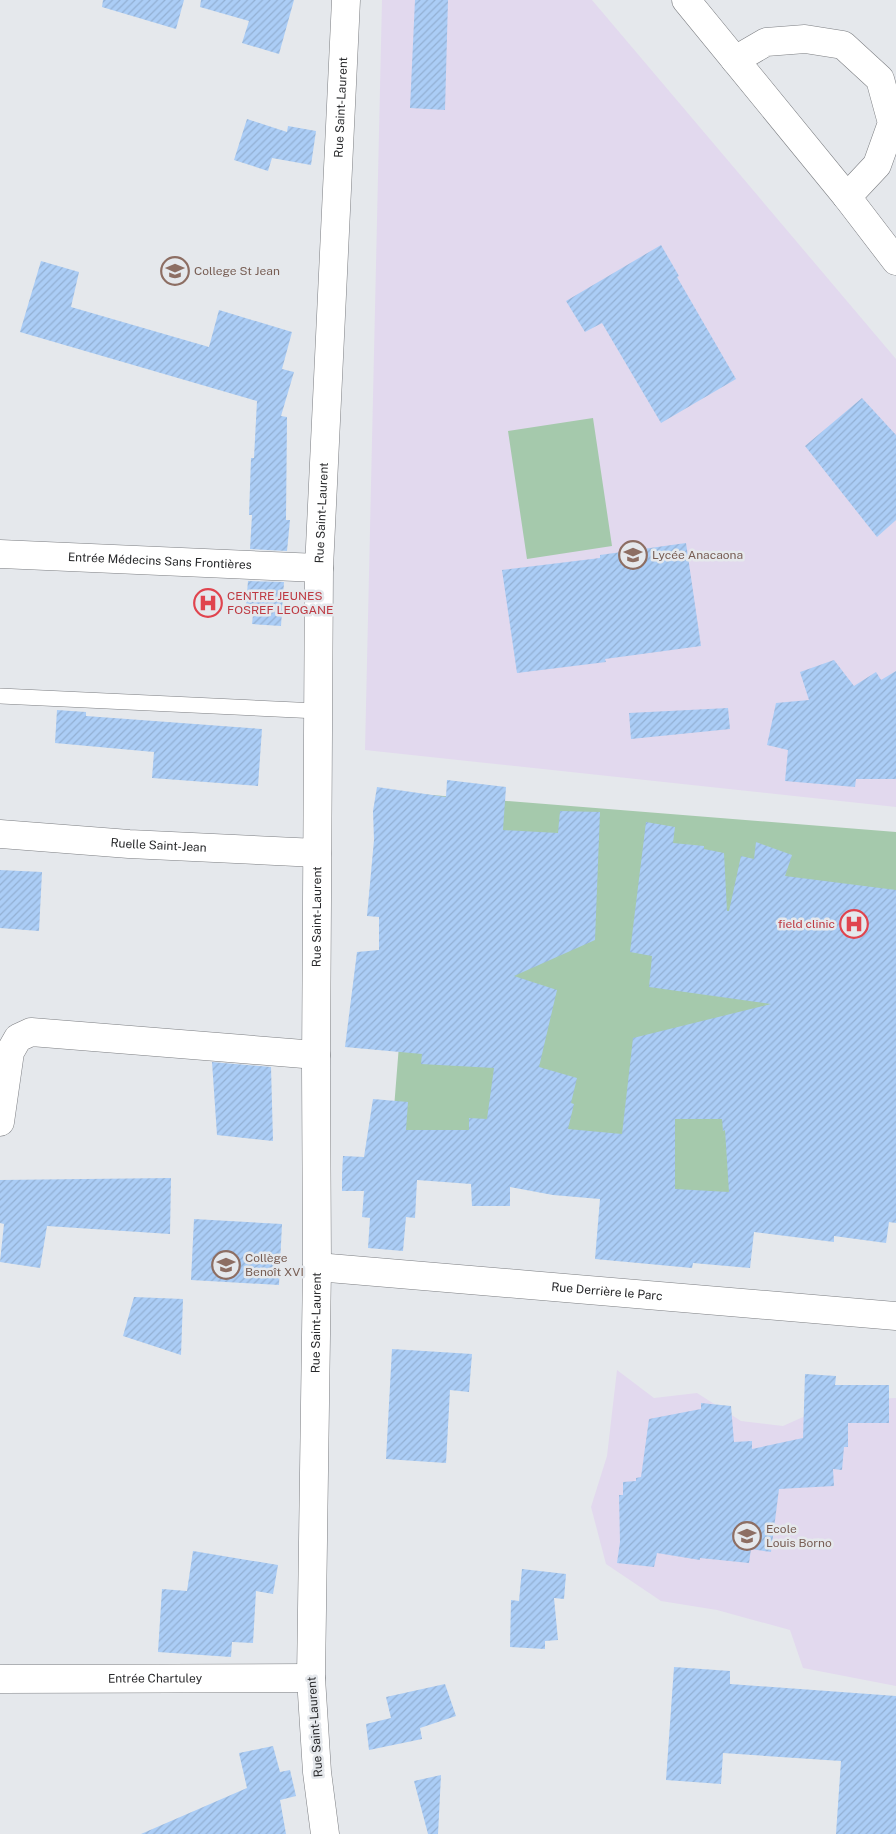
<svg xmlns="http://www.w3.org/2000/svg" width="896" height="1834" viewBox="0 0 896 1834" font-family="'Public Sans',sans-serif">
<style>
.education{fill:#e2d9ee}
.green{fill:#a5c9ac}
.building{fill:url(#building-hatch);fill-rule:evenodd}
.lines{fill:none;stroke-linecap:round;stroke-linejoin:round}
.lane-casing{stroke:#7c7e82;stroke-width:16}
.street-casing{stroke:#7c7e82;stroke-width:29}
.secondary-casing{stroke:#7c7e82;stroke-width:29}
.lane{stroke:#fff;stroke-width:15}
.street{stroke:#fff;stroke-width:28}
.secondary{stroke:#fff;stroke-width:28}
.labels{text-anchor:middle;stroke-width:5;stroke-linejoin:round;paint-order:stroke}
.street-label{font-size:12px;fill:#28292b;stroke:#e5e8ec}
.education-label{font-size:12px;fill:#785e54;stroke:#e5e8ec;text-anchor:start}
.health-label{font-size:12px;fill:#be3a42;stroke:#e5e8ec;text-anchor:start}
</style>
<defs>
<pattern id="building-hatch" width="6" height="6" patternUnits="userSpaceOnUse" patternTransform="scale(1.25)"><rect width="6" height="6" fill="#abcdf6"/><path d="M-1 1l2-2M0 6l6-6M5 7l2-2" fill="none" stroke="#93b0d3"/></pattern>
</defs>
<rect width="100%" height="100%" fill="#e5e8ec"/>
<!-- education -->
<path class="education" d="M382,0H592L896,359V807L365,750Z
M617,1370L654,1398L697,1393L741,1421L783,1426L841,1400L896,1398V1686L803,1668L790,1630L717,1610L661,1601L606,1564L591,1507L607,1456Z"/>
<!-- green -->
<path class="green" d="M593,418L612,546L527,559L508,431Z
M419,794L896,832V1212L389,1171Z"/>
<!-- building -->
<path class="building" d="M103,0H184L176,29L102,7Z
M201,0H294L279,54L242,43L249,21L200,7Z
M415,0H448L445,110L410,108Z
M247,119L287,132L288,126L316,131L311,165L272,158L268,171L234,160Z
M661,245L679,276L677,277L736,379L661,423L602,323L585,332L566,301Z
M41,261L79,272L71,307L209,347L219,310L292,332L282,369L294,372L281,416L287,417L286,520H290L287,551L250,549L252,515H249L251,458H254L257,401L20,332Z
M862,398L896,435V520L877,537L805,446Z
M686,543L701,646L605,659L606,662L517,673L502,570L600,558V555Z
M248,581L284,582L281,626L252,624L254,606H246Z
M834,660L854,686L876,672L881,680L896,671V779H856L855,787L785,781L788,750L767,745L776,703L809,700L800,672Z
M728,708L730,729L631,739L629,713Z
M57,710L86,712V716L262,729L258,786L152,778L154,752L55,743Z
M447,780L506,787L503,830L558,833L560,811L600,812L595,940L514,976L557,990L539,1067L577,1078L571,1103L574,1104L568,1129L622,1134L633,1038L771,1004L649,987L652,956L630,952L646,822L675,827L673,843L704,846V849L724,853L727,911H729L741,856L754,859L756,842L792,855L785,876L896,890V1223L889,1222L886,1243L834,1236V1242L754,1232L750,1268L693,1263L692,1268L595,1259L600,1199L553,1195L510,1187V1206H472L471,1184L417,1180L415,1218L406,1217L403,1251L368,1248L370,1218L362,1217L364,1191H342V1175L343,1156L364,1157L373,1099L408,1102L406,1130H469V1118L487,1119L494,1068L421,1064L422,1054L345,1047L357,952L379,950V917L367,916L374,840L373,811L377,787L446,797ZM675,1119H722L723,1131L725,1130L729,1192L675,1189Z
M0,870L42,872L39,931L0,928Z
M212,1062L271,1067L273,1141L217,1135Z
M171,1178L170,1234L47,1226L40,1268L0,1262L4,1224L0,1223V1180Z
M194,1219L282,1224L279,1285L191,1280Z
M134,1297L183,1299L181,1355L123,1336Z
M392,1349L472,1354L469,1392L450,1390L446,1463L386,1459Z
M805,1374L836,1376L835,1385H889V1423H848V1447H844L842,1470L833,1469L834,1486L779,1489L771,1552L751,1549L749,1563L700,1558V1560L657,1553L654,1567L617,1563L620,1542L619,1495H623V1482L636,1481V1478L641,1477L649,1419L701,1409V1403L731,1406L734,1442L752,1441V1449L803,1438Z
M193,1551L278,1565L273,1594L256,1591L253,1643L232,1642L231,1657L158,1652L162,1589L187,1591Z
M522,1569L566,1574L564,1599L554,1598L558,1640L545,1641V1649L510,1647L511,1600L519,1601Z
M674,1667L730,1671V1684L896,1696V1834H836L841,1761L723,1753L721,1784L666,1780Z
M445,1684L456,1716L420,1728L422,1739L369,1750L366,1724L391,1718L386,1697Z
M273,1746L280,1772L290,1770L296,1796L280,1800L286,1834H141L247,1788L239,1753Z
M441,1775L438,1834H428L414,1781Z"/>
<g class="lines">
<defs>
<path id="lane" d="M0,696L318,711"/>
<g id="street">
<path d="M735,60L766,42L805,39L843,45L880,79L892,123L877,165L847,197"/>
<path id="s1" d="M0,554L319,568"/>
<path id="s2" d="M0,834L129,844L317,853"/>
<path d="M0,1122L10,1052L18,1038L31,1032L316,1055"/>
<path id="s3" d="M317,1267L896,1316"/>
<path id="s4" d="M0,1679L311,1678"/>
<path id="s5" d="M325,1834L317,1772L311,1678L317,1267L316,1067L319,568L346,0"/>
</g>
<path id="secondary" d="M686,0L847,197L896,261"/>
</defs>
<!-- lane casing -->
<use href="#lane" class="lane-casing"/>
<!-- street casing -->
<use href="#street" class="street-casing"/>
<!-- secondary casing -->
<use href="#secondary" class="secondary-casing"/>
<!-- lane -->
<use href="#lane" class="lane"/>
<!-- street -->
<use href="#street" class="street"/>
<!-- secondary -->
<use href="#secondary" class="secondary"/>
</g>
<!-- icons -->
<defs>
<symbol id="school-ring" viewBox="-11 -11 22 22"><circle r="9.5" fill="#e5e8ec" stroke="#8d6e63" stroke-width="1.5"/><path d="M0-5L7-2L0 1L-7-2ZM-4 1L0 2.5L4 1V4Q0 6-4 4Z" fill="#8d6e63"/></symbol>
<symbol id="hospital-ring" viewBox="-11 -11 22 22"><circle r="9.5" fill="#e5e8ec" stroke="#e0444e" stroke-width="1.5"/><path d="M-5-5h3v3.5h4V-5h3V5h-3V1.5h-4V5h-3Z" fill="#e0444e"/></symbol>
</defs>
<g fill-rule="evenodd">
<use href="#school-ring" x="159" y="255" width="32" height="32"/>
<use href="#school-ring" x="617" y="539" width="32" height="32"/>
<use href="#hospital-ring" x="192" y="587" width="32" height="32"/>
<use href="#hospital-ring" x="838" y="908" width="32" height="32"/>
<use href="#school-ring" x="210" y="1249" width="32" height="32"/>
<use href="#school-ring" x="731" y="1520" width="32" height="32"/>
</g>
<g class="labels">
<!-- street labels -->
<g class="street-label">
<text dy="4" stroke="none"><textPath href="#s5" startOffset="1728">Rue Saint-Laurent</textPath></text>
<text dy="4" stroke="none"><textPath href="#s5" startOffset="1322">Rue Saint-Laurent</textPath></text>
<text dy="4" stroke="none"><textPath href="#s1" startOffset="160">Entrée Médecins Sans Frontières</textPath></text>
<text dy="4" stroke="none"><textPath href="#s2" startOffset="159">Ruelle Saint-Jean</textPath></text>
<text dy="4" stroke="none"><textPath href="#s5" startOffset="918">Rue Saint-Laurent</textPath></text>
<text dy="4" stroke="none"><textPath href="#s3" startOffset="291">Rue Derrière le Parc</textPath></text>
<text dy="4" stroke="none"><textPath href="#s5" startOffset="512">Rue Saint-Laurent</textPath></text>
<text dy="4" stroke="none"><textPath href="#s4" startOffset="155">Entrée Chartuley</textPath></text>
<text transform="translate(315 1727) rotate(-94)" y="4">Rue Saint-Laurent</text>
</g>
<!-- education labels -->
<g class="education-label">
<text x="194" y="275">College St Jean</text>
<text x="652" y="559">Lycée Anacaona</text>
<text x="245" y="1262">Collège<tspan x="245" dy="14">Benoît XVI</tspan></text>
<text x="766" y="1533">Ecole<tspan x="766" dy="14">Louis Borno</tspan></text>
</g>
<!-- health labels -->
<g class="health-label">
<text x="227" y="600">CENTRE JEUNES<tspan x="227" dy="14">FOSREF LEOGANE</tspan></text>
<text x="835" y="928" text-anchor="end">field clinic</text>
</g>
</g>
</svg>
